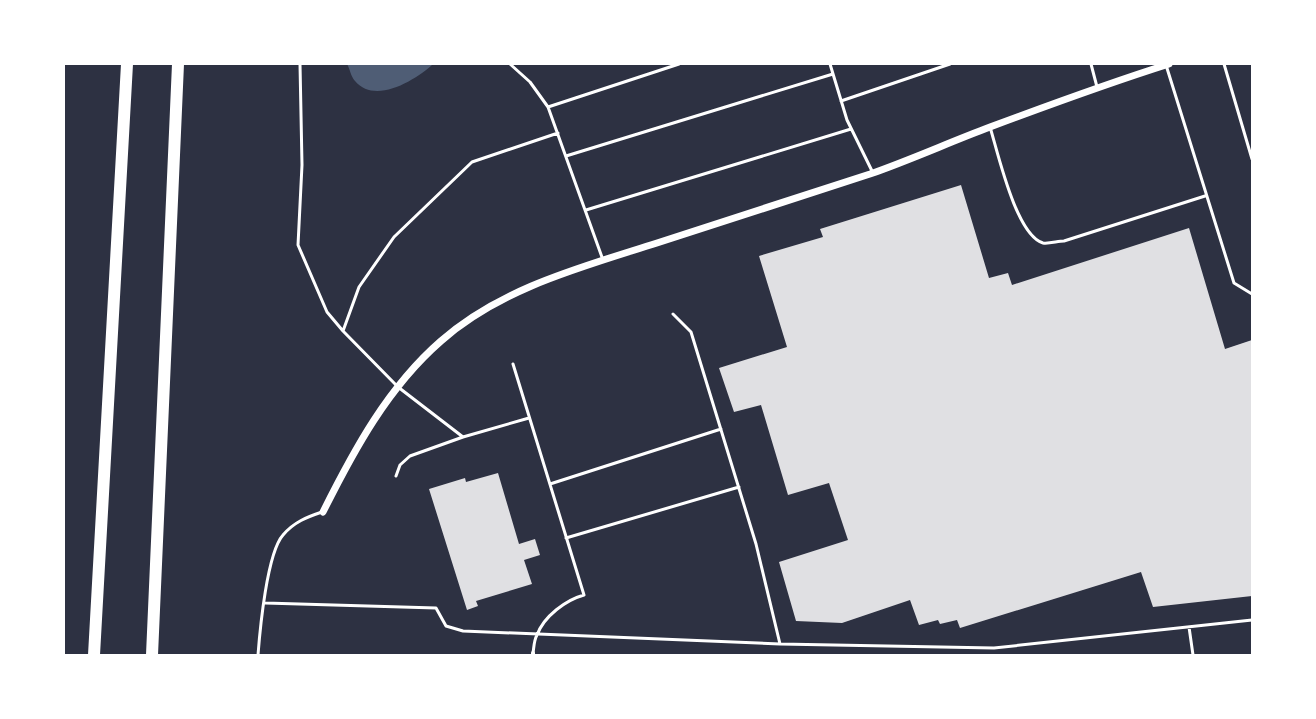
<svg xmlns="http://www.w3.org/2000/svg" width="1316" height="719" viewBox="0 0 1316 719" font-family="'Fira Sans Condensed',sans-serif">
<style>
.water{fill:#4f5d75}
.building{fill:#e0e0e3}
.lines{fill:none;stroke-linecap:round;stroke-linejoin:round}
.service{stroke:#fff;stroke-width:3}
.minor{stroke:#fff;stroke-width:4}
.tertiary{stroke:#fff;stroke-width:7}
.motorway{stroke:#fff;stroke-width:12}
</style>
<rect width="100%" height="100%" fill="#2d3142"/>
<!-- water -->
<path class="water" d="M347,64H433C416,80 375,105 355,81C351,77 350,69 347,64Z"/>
<!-- building -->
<path class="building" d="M961,185L989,278L1008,273L1012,285L1189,228L1225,349L1252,340V596L1153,607L1141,572L960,628L957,620L940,624L938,620L919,625L910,600L842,623L796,621L779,562L848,540L829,483L788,495L761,405L734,412L719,368L787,347L759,256L823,237L820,229Z
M498,473L519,544L535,539L540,555L524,560L532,584L476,601L478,606L467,610L429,489L465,478L466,482Z"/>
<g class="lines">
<!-- service -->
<path class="service" d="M300,64L302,165L298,245L327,312L343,331L398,387L463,437
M510,64L530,82L548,107L603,260
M830,64L847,120L873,173
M1091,64L1097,87
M1224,64L1252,159
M1166,65L1234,283L1252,294
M841,101L950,64
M548,107L679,64
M990,127C998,153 1016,235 1043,243C1049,244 1058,241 1064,241L1205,196
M566,156L833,74
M586,210L851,129
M673,314L691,332L756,544L780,644L994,648L1252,620
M343,331L359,287L394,237L472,162L558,133
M513,364L584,595C566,600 544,616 537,635C534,640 534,647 533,653
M396,476L400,465L410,456L463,437L529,418
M550,484L721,429
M566,538L739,487
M265,603L436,608L446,626L463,631L780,644
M1189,627L1193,655
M258,655C260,629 267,553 283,535C294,522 307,517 322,512"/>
<!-- minor -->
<path class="minor" d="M533,655V653"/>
<!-- tertiary -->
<path class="tertiary" d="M323,512C354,450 388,387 441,341C501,288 582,267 657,243C728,220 799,197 870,174C910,160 950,142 990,127C1049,105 1109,83 1169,64"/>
<!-- motorway -->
<path class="motorway" d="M94,655L127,64
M152,655L178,64"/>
</g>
<!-- border -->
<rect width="1316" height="719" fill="none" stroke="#ffffff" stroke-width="130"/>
</svg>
